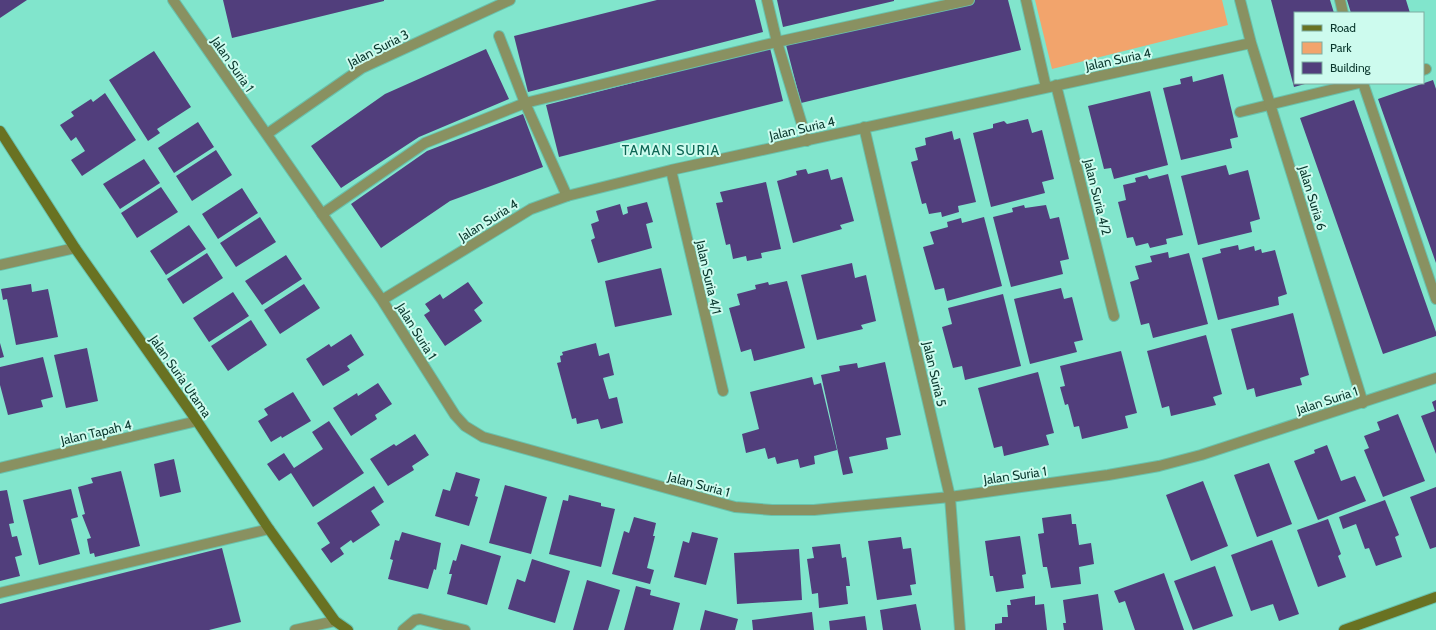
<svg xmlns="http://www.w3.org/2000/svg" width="1436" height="630" viewBox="0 0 1436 630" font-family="Cabin,sans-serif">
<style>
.green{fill:#f2a46c}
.building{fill:#513e7c}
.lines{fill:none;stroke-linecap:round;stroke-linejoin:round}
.lane-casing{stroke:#69c2ac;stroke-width:12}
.street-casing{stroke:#69c2ac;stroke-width:12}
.secondary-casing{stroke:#69c2ac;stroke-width:12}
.lane{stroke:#899161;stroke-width:10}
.street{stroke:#899161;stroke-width:10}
.secondary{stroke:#697222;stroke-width:10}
.labels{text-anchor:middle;stroke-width:4;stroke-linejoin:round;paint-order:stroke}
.street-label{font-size:13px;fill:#0a372d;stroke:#cdfbee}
.neighbourhood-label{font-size:14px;letter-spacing:1px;fill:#0d6554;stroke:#cdfbee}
</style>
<rect width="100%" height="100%" fill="#81e5cc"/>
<!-- green -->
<path class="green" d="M1035,0H1222L1228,25L1052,69Z"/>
<!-- building -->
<path class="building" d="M0,0H27L0,18Z
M223,0H384V1L232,38Z
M657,0H755L763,32L528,92L514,36Z
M777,0H894V1L783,27Z
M973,0H1008L1021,50L801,103L786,45Z
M1271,0H1330L1334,13H1295V83L1305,84L1294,87Z
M1347,0H1406L1410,13H1351Z
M770,48L783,101L559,157L546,105Z
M486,49L509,99L419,137L341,188L311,146L385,94Z
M154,51L191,107L157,129L160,133L148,141L109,80Z
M1223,74L1238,137L1230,139L1232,148L1181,160L1163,88L1181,84L1180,79L1192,76L1193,82Z
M1433,80L1436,89V263L1378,99Z
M1150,91L1168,165L1114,179L1111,168L1104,169L1088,106Z
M105,93L136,140L82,176L71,160L85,151L76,137L71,141L60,125L74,116L71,112L91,99L93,102Z
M1354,100L1436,332V336L1383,354L1300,118Z
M523,114L543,167L450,201L381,248L351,204L427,151Z
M1028,119L1032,133L1042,130L1054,179L1042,182L1045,193L991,207L973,133L993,128V124L1004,121L1007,124Z
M198,122L214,147L174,173L158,148Z
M952,131L954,140L960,138L976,202L958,206L959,212L942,217L941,212L929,214L926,203L922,204L911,162L918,160L915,148L926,145L925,138Z
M216,150L232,175L192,201L176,176Z
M144,159L160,183L120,209L103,184Z
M1226,165L1229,175L1248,170L1260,219L1250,222L1252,232L1198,245L1181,176Z
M806,169L808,174L828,169L831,180L842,177L854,221L840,225L842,229L793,243L777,181L797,175L796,171Z
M1168,174L1183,235L1166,239L1167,244L1150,248L1148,243L1136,246L1133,237L1127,238L1118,202L1126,200L1123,185L1136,182L1135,178L1147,175L1149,179Z
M766,182L781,249L761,253L762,258L747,261L746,256L733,259L730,244L726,245L716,203L723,202L720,192Z
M161,187L178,212L137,238L121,213Z
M242,188L258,213L218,239L202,214Z
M647,202L653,222L646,224L652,248L598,263L591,240L595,238L591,224L599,221L596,211L620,204L623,215L628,213L627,207Z
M1024,205L1025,208L1046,205L1050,219L1059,217L1069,259L1060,261L1063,274L1011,287L993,217L1013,212L1012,208Z
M260,217L276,242L236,267L220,243Z
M984,217L1002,286L947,301L944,288L935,290L923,247L934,244L930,232L948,227L947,222L961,218L962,223Z
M189,225L206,249L166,275L150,251Z
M1238,245L1239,250L1254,246L1255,251L1261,249L1262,253L1275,250L1287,294L1278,297L1279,305L1218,320L1202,258L1221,253L1220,249Z
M1168,252L1169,258L1189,253L1208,324L1153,338L1149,323L1141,325L1130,282L1139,279L1135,266L1152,262L1150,256Z
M207,253L223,278L183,304L167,279Z
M286,255L302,279L262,305L245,281Z
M852,263L855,278L866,275L876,321L861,325L863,329L817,340L801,275Z
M661,268L672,315L615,327L605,281Z
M787,281L805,348L754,361L751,349L741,352L729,308L740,305L737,294L756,289L755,285L768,282L769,285Z
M468,282L483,303L474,310L482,321L445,346L424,315L430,311L425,304L440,294L443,299Z
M31,284L32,292L48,289L58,337L16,345L7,299L3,300L1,289Z
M304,284L320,308L280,334L264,310Z
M1061,288L1064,299L1072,297L1083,340L1074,342L1077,352L1030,364L1014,299Z
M233,292L249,316L209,342L193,318Z
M1003,294L1021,366L965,380L962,366L953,368L942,327L952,324L948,308Z
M1293,313L1309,375L1300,378L1302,385L1256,397L1254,388L1247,390L1231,329Z
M251,320L267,345L228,371L211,346Z
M351,334L364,355L347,366L350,370L323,386L306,359L329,344L331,347Z
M1206,335L1222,394L1213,397L1216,405L1171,416L1169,406L1162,408L1147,351Z
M0,343L4,357L0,358Z
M596,343L599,356L609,353L614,375L603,378L609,399L617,397L623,423L601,429L598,419L577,424L576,418L572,419L557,363L561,362L560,356L563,355L562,352Z
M87,348L98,401L66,408L54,355Z
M1121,351L1137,413L1125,416L1128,428L1082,439L1079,426L1074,427L1068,404L1065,405L1060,387L1065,386L1060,366Z
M43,357L53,397L41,400L43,407L8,415L0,385V367Z
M885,362L901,435L886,438L888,449L849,457L853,473L843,475L821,375L840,371L839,366L857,363L858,368Z
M1038,372L1054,433L1046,435L1049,445L1004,456L1002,446L994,448L978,388Z
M812,377L814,385L821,383L837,450L814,456L815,464L800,468L798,459L777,464L775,457L768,459L765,448L746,453L742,434L759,429L750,392Z
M378,383L392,404L375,415L377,419L351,436L333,408L357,393L358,396Z
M293,392L311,421L282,438L281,436L271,442L258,421L268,415L264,409Z
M1436,400V454L1421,416L1435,411L1432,402Z
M1398,414L1425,481L1383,497L1364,450L1369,448L1364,436L1380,430L1377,422Z
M329,421L364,473L313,507L291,473L279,481L267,464L284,453L294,468L323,449L312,432Z
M415,434L429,455L412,466L414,470L388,486L370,459L394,444L396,446Z
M1327,445L1341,481L1355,476L1366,501L1318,520L1294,461L1315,453L1314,450Z
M174,459L181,492L160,497L154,464Z
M1269,463L1292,524L1257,537L1234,475Z
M121,471L140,546L95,557L94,553L90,554L87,539L91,538L82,515L85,514L78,487L93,483L91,478Z
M456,472L480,479L475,496L478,497L469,526L435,516L443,489L450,491Z
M1203,481L1228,546L1191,561L1166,495Z
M505,485L547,497L531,554L489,543Z
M374,486L384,502L371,511L380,525L353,543L351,540L340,548L344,554L331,563L321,549L330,543L317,523Z
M1436,487V547L1430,549L1410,497Z
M71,489L78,517L71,519L80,554L39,565L23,500Z
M7,490L14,523L9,524L12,537L17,536L22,555L15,557L20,576L0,581V491Z
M569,495L601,503V506L615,509L601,567L549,554L563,500L568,501Z
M1385,500L1399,535L1395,537L1402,557L1376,566L1369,548L1365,549L1356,524L1343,529L1339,517Z
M1071,514L1072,524H1076L1079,545L1091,543L1094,564L1079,567L1081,584L1051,588L1047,567H1043L1038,534L1044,533L1042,518Z
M634,517L656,523L653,536H655L647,568L654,570L650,584L612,574L624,531L629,533Z
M1328,519L1341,554L1338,556L1346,577L1318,587L1297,530Z
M402,532L441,543L436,570L434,569L428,589L388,579L393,560L390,559L395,540L399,541Z
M692,532L718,538L706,585L674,577L683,541L689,543Z
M1020,536L1026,574L1022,575L1024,588L996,592L993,576H990L985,541Z
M901,537L903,549L911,548L916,584L910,585L912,595L877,600L868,541Z
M1272,540L1299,614L1279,621L1273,604L1251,611L1231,555Z
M461,544L501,556L487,605L447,594L452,574H449L453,560L456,561Z
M840,544L842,558L846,557L850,586H846L848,604L819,608L818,593L812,594L807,559L814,558L812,547Z
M222,548L241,622L209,630H0V604Z
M799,549L802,600L737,604L734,553Z
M532,559L570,571L555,623L508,609L517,579L525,582Z
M1215,566L1233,616L1193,630L1174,581Z
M1164,573L1184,630H1135L1125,601L1119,603L1114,591Z
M587,580L620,590L608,630H573Z
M636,586L651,590L650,595L680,603L673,630H624Z
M1098,594L1103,630H1064L1063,623H1066L1063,600Z
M1035,596V605L1044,604L1047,630H995V624L1002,623V617H1008L1007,605H1011L1010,600Z
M916,604L921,630H883L880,610Z
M705,610L738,619L735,630H700Z
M812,612L814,630H753L752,620Z
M865,616L867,630H830L829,621Z"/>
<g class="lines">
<defs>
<path id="lane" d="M767,0L777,42L807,141
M1026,0L1046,87
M1340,0L1343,13
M499,36L525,103L567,196
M1423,70L1426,69
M1363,83L1436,299
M1240,112L1359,83
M322,214L425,143L525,103L777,42L969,0
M0,593L269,529"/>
<path id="street" d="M173,0L382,300L455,415L465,426L483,437L735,507L772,510H814L950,497L1108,475L1159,466L1201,455L1436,378
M1240,0L1251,43L1363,403
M1056,85L1114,316
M864,127L950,497L960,630
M267,134L362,68L510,0
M671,170L723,391
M0,265L75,248
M382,300L531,209L567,196L671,170L1251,43
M0,468L197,421
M295,630L335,621
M403,630L415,620L420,619L465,630"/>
<path id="secondary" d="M0,131L75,248L197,421L269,529L335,621L348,630
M1344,630L1436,597"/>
</defs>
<!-- lane casing -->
<use href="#lane" class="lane-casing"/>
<!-- street casing -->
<use href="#street" class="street-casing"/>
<!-- secondary casing -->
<use href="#secondary" class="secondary-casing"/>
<!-- lane -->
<use href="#lane" class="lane"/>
<!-- street -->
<use href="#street" class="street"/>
<!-- secondary -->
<use href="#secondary" class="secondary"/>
</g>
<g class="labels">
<!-- street labels -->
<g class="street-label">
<text transform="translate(378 48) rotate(-27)" y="5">Jalan Suria 3</text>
<text transform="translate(1118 59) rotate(-12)" y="5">Jalan Suria 4</text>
<text transform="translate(233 64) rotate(55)" y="5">Jalan Suria 1</text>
<text transform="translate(802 128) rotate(-13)" y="5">Jalan Suria 4</text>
<text transform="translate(1098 197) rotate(76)" y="5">Jalan Suria 4/2</text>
<text transform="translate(1313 198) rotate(73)" y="5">Jalan Suria 6</text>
<text transform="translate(488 220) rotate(-32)" y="5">Jalan Suria 4</text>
<text transform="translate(709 277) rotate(77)" y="5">Jalan Suria 4/1</text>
<text transform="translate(417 331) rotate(58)" y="5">Jalan Suria 1</text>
<text transform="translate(935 374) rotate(77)" y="5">Jalan Suria 5</text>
<text transform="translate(181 376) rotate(55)" y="5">Jalan Suria Utama</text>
<text transform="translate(1327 400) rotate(-18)" y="5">Jalan Suria 1</text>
<text transform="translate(96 432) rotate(-13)" y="5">Jalan Tapah 4</text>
<text transform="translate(1015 475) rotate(-8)" y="5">Jalan Suria 1</text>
<text transform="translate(699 484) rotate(15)" y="5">Jalan Suria 1</text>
</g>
<!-- neighbourhood labels -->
<g class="neighbourhood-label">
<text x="671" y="155">TAMAN SURIA</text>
</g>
</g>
<!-- legend -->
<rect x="1294" y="12" width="130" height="72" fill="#cdfbee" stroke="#7fada1"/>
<rect x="1302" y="25" width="20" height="6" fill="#697222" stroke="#7fada1"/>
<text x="1330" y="32" font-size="12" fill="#0a372d">Road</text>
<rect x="1302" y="42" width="20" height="12" fill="#f2a46c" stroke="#7fada1"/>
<text x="1330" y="52" font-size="12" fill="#0a372d">Park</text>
<rect x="1302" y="62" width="20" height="12" fill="#513e7c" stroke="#7fada1"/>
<text x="1330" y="72" font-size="12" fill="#0a372d">Building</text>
</svg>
